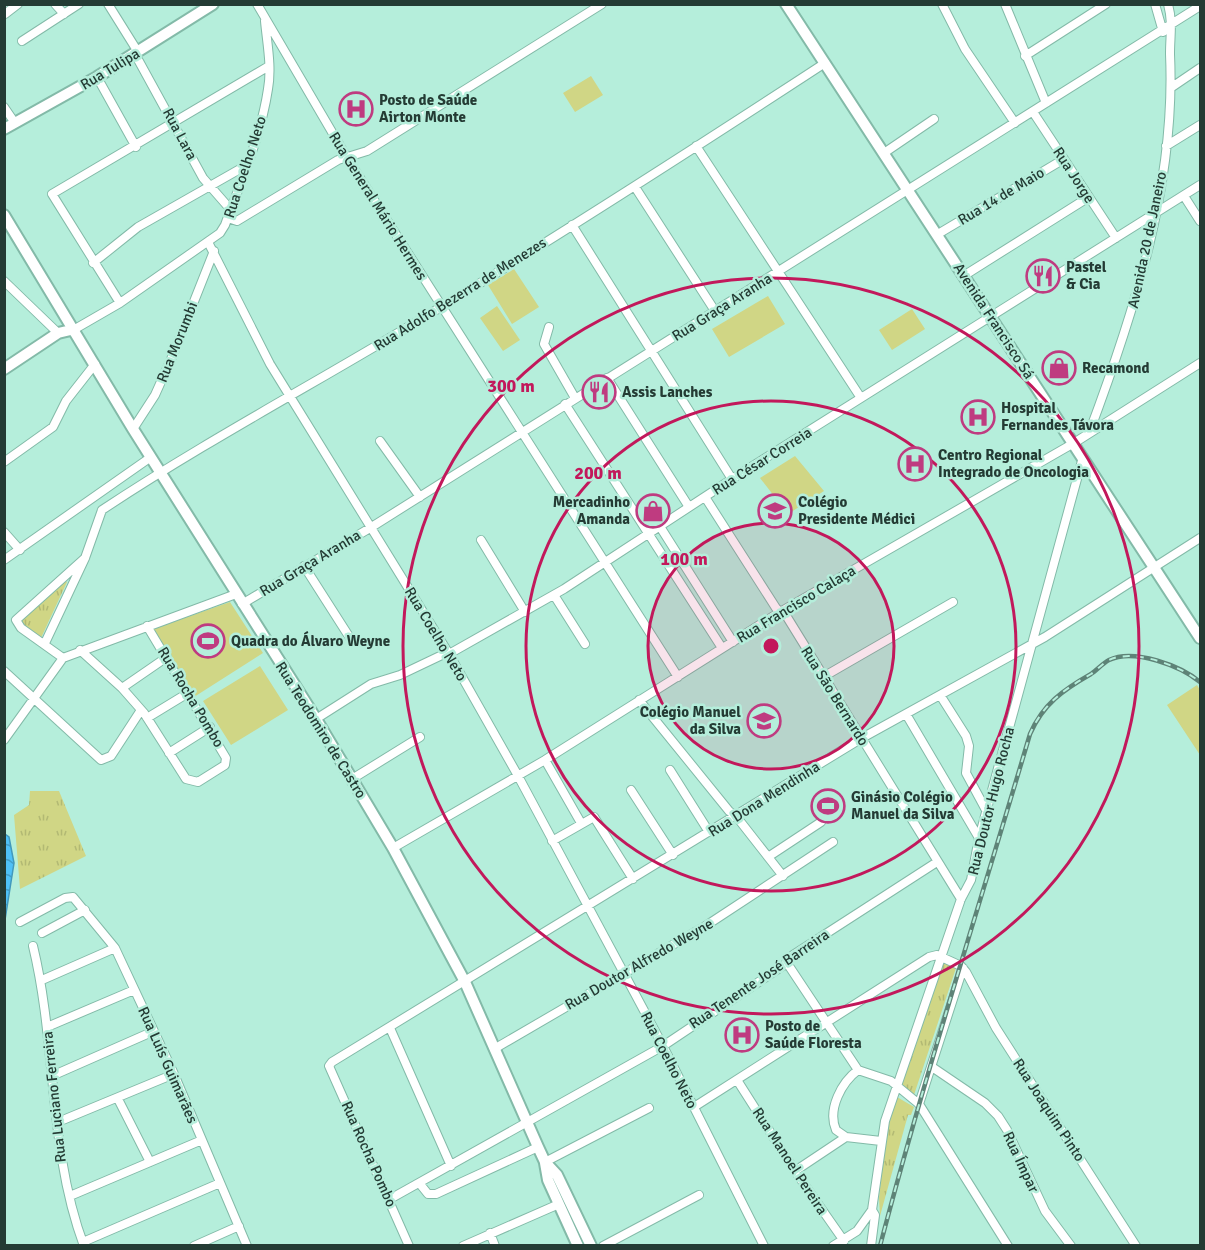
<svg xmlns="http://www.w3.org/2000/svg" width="1205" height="1250" viewBox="0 0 1205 1250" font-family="Signika,sans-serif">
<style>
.grass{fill:url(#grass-tufts)}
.pitch{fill:#d0d685}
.water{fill:url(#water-waves);stroke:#4299bc;stroke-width:1.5}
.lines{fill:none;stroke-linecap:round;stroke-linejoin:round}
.street-casing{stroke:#83baa8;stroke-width:10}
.secondary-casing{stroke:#83baa8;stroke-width:14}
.street{stroke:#fff;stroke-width:8}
.secondary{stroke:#fff;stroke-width:10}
.rail-casing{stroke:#5e8377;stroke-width:4.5}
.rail{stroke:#b5eedb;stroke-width:2;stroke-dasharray:7;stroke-linecap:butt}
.ring{fill:none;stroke:#c2185b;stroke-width:3}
.labels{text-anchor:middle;stroke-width:5;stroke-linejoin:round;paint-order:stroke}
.street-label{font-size:15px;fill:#243b34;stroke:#b5eedb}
.poi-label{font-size:15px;font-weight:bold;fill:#243b34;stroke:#b5eedb;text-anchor:start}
.centre{fill:#c2185b;stroke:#b5eedb;stroke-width:3}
.ring-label{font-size:18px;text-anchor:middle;font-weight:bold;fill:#c2185b;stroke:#b5eedb;stroke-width:5;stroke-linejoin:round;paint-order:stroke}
</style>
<defs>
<pattern id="grass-tufts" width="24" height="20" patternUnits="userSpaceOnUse" patternTransform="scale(1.5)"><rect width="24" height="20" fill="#d0d685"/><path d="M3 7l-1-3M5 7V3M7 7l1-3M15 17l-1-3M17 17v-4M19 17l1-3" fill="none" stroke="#b2b973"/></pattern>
<pattern id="water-waves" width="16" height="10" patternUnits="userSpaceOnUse" patternTransform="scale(1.5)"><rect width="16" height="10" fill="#4fc1f7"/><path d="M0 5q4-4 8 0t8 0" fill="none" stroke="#419ec9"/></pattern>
</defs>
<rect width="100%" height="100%" fill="#b5eedb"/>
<!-- grass -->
<path class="grass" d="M65,580L67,582L41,638L22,624L20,619Z
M30,791H59L86,856L20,889L14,815L29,805Z
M944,962L956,968L914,1095L900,1085Z
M897,1097L914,1107L911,1115H908L880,1216L879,1198L887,1124Z"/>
<!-- pitch -->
<path class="pitch" d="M591,76L603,95L575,112L563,93Z
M514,269L539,307L512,324L488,285Z
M768,296L785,324L729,357L712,329Z
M497,306L520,340L503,351L480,318Z
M912,309L925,329L892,350L879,330Z
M795,456L824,491L788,514L760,478Z
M230,602L263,653L194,697L153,629Z
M260,666L288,710L231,745L203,701Z
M1197,685L1200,690V755L1167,705Z"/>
<!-- water -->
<path class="water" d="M5,834L9,837L14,863L5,920Z"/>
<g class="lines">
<defs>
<path id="street" d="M55,4L64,14
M108,4L138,52
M257,4L346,156L678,677
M942,4L965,49L1015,123
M1005,4L1046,103
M1155,4L1163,32
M5,14L18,4
M22,41L79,4
M135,54L203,178L231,210
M1025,56L1106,4
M97,77L136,147
M1172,87L1200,68
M4,107L15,123
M1033,112L1116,238
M696,146L861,398
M1166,146L1200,125
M884,153L934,119
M635,187L715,311
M1184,196L1200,221
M228,218L237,221L338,160L367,151L602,4
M572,225L732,479
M938,234L1064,159
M208,242L270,364L449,654L517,774L663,1046L764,1246
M93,263L138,227L247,165
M965,275L1089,197
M4,281L58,333
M120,303L52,194L269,66
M549,327L544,344L575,398
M75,329L120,303L220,233L225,225C241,181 261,136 268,89C272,67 267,43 265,21
M607,378L689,507
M565,404L722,648
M133,429L155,395L172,357L214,251
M1089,433C1134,313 1176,184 1170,54C1170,35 1173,23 1168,4
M380,441L420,497
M4,462L53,427L66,401L95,364
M705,497L776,608L787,617L961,899
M102,510C212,437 329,376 441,307C571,228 698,146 825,63
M659,525L733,642
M4,532L20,550
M481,540L525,612
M4,560L151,457
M304,566L350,638
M554,595L585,644
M242,604L370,528L1200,6
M45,643L85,558L102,510
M80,650L122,688L144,713L186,779L198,782L225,765L226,758L147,626
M63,658L21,628L16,620L85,558
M4,671L101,760L111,756L141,710
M823,677L953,602
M122,688L167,657
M940,695L966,736L969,746L966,773L986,810
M639,700L729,811L736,816L783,876
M906,714L979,838
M147,718L188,693
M316,719L371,684L400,675L442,655L449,654L564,589L732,479L1200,185
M4,740L63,658L236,594
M169,753L210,727
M545,760L581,823
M670,770L709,832
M352,779L420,737
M631,790L673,855
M552,841L594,817L633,879
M393,848L545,760L780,612L1074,443L1200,363
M768,857L821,822
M20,922L65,898L73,897L115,948L174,1074L247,1246
M42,933L85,910
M33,946C57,1045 48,1150 84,1246
M787,963L858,1070L891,1081L919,1104L1008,1246
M42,980L115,948
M47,1027L134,990
M390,1028L451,1166
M494,1049L707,925L833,842
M932,1067L985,1103L998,1116L1007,1130L1045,1211L1071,1246
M54,1075L154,1031
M737,1080L795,1171L844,1241
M118,1099L150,1162
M919,1104L963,968
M694,1107L929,957L937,955L961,966L966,972L996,1028L1136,1246
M58,1122L174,1074
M846,1137L836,1130C827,1109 842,1082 858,1070
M545,1162L649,1108
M795,1171L846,1137L881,1141
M420,1184L428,1194H436L538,1147
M70,1196L202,1140
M390,1199L663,1046L787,963L793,955L937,862
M490,1233L495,1246
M83,1242L220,1183
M194,1246L239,1226
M409,1246L329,1066L332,1062L862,738L1045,637L1200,538
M463,1246L559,1204
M603,1246L699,1195
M833,1246L857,1231L872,1210
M871,1246L875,1215L872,1210L885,1121L961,899L971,880L979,838L1083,457"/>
<path id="secondary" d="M786,4L1200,638
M4,129L97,77L213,4
M4,215L133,429L316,719L393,848L465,982L538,1147L545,1162L557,1175L591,1246
M4,369L58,333L75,329
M545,1163L548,1180L578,1246"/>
</defs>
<!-- street casing -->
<use href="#street" class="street-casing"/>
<!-- secondary casing -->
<use href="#secondary" class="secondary-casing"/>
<!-- street -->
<use href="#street" class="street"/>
<!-- secondary -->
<use href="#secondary" class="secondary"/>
<defs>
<path id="rail" d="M880,1246C925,1074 980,904 1030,734C1043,704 1063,690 1091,674C1097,670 1103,663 1109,660C1134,648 1181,666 1200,682"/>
</defs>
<!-- rail casing -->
<use href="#rail" class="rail-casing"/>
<!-- rail -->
<use href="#rail" class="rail"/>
</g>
<!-- distance rings -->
<circle cx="771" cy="646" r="123" fill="#c2185b" fill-opacity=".12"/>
<g class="ring">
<circle cx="771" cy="646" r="123"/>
<circle cx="771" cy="646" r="245"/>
<circle cx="771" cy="646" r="368"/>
</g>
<!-- icons -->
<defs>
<symbol id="hospital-ring" viewBox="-11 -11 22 22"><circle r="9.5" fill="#b5eedb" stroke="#bf3b80" stroke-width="1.5"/><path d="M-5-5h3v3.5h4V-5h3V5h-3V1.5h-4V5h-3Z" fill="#bf3b80"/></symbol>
<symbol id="restaurant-ring" viewBox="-11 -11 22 22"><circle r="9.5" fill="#b5eedb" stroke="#bf3b80" stroke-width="1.5"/><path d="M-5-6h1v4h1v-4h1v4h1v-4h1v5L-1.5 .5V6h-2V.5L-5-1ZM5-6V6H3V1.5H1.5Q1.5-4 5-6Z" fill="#bf3b80"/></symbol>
<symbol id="shop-ring" viewBox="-11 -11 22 22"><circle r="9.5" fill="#b5eedb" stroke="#bf3b80" stroke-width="1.5"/><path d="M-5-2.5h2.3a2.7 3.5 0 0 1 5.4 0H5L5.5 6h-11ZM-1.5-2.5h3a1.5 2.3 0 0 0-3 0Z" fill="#bf3b80"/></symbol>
<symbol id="school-ring" viewBox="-11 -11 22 22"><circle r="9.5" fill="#b5eedb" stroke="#bf3b80" stroke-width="1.5"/><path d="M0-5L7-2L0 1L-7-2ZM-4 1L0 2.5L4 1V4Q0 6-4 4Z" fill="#bf3b80"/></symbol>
<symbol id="stadium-ring" viewBox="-11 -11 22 22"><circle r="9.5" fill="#b5eedb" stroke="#bf3b80" stroke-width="1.5"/><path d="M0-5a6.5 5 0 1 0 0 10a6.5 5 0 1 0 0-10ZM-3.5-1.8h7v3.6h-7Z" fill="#bf3b80"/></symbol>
</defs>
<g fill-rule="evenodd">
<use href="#hospital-ring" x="337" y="90" width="38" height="38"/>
<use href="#restaurant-ring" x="1024" y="257" width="38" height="38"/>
<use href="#shop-ring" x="1040" y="349" width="38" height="38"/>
<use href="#restaurant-ring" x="580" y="373" width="38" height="38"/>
<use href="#hospital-ring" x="959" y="398" width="38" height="38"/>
<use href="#hospital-ring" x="896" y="445" width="38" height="38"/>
<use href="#shop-ring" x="634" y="492" width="38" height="38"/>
<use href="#school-ring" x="756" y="492" width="38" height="38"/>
<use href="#stadium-ring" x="189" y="622" width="38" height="38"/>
<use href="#school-ring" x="745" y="702" width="38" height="38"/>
<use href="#stadium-ring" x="809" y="787" width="38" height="38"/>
<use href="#hospital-ring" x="723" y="1016" width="38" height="38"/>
</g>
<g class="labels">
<!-- street labels -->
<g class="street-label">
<text transform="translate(110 69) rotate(-31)" y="5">Rua Tulipa</text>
<text transform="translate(180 134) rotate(62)" y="5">Rua Lara</text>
<text transform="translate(245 167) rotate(-72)" y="5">Rua Coelho Neto</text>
<text transform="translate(1074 175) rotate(57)" y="5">Rua Jorge</text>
<text transform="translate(1001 196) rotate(-31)" y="5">Rua 14 de Maio</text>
<text transform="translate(378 206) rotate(58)" y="5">Rua General Mário Hermes</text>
<text transform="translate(1147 240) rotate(-78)" y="5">Avenida 20 de Janeiro</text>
<text transform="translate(460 294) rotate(-32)" y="5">Rua Adolfo Bezerra de Menezes</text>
<text transform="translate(722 307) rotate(-32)" y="5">Rua Graça Aranha</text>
<text transform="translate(994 321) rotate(57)" y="5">Avenida Francisco Sá</text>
<text transform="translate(177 342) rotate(-68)" y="5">Rua Morumbi</text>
<text transform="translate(762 461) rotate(-32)" y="5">Rua César Correia</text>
<text transform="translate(310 563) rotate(-31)" y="5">Rua Graça Aranha</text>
<text transform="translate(796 604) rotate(-31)" y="5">Rua Francisco Calaça</text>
<text transform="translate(436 634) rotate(59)" y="5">Rua Coelho Neto</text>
<text transform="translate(835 696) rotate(58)" y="5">Rua São Bernardo</text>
<text transform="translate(191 697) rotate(59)" y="5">Rua Rocha Pombo</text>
<text transform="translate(321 730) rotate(58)" y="5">Rua Teodomiro de Castro</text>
<text transform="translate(764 799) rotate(-32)" y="5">Rua Dona Mendinha</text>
<text transform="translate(991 801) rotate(-76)" y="5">Rua Doutor Hugo Rocha</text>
<text transform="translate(639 964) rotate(-30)" y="5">Rua Doutor Alfredo Weyne</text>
<text transform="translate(759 979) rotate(-34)" y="5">Rua Tenente José Barreira</text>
<text transform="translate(669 1060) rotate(63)" y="5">Rua Coelho Neto</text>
<text transform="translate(168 1065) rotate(66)" y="5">Rua Luís Guimarães</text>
<text transform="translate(54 1097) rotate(-96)" y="5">Rua Luciano Ferreira</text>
<text transform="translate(1049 1110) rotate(57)" y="5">Rua Joaquim Pinto</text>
<text transform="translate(369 1154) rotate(66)" y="5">Rua Rocha Pombo</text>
<text transform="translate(790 1161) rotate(57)" y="5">Rua Manoel Pereira</text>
<text transform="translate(1021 1162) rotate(65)" y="5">Rua Ímpar</text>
</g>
<!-- poi labels -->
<g class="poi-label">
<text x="379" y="105">Posto de Saúde<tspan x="379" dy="17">Airton Monte</tspan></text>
<text x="1066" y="272">Pastel<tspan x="1066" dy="17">&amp; Cia</tspan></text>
<text x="1082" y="373">Recamond</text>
<text x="622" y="397">Assis Lanches</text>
<text x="1001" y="413">Hospital<tspan x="1001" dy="17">Fernandes Távora</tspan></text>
<text x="938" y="460">Centro Regional<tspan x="938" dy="17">Integrado de Oncologia</tspan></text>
<text x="630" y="507" text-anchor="end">Mercadinho<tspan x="630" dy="17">Amanda</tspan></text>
<text x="798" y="507">Colégio<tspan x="798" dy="17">Presidente Médici</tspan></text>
<text x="231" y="646">Quadra do Álvaro Weyne</text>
<text x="741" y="717" text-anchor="end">Colégio Manuel<tspan x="741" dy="17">da Silva</tspan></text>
<text x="851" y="802">Ginásio Colégio<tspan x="851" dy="17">Manuel da Silva</tspan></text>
<text x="765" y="1031">Posto de<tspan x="765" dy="17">Saúde Floresta</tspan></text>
</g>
</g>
<circle cx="771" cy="646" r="9" class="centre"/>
<g class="ring-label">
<text x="511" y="392">300 m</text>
<text x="598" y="479">200 m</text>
<text x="684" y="565">100 m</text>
</g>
<!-- border -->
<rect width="1205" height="1250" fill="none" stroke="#243b34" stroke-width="12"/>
</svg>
